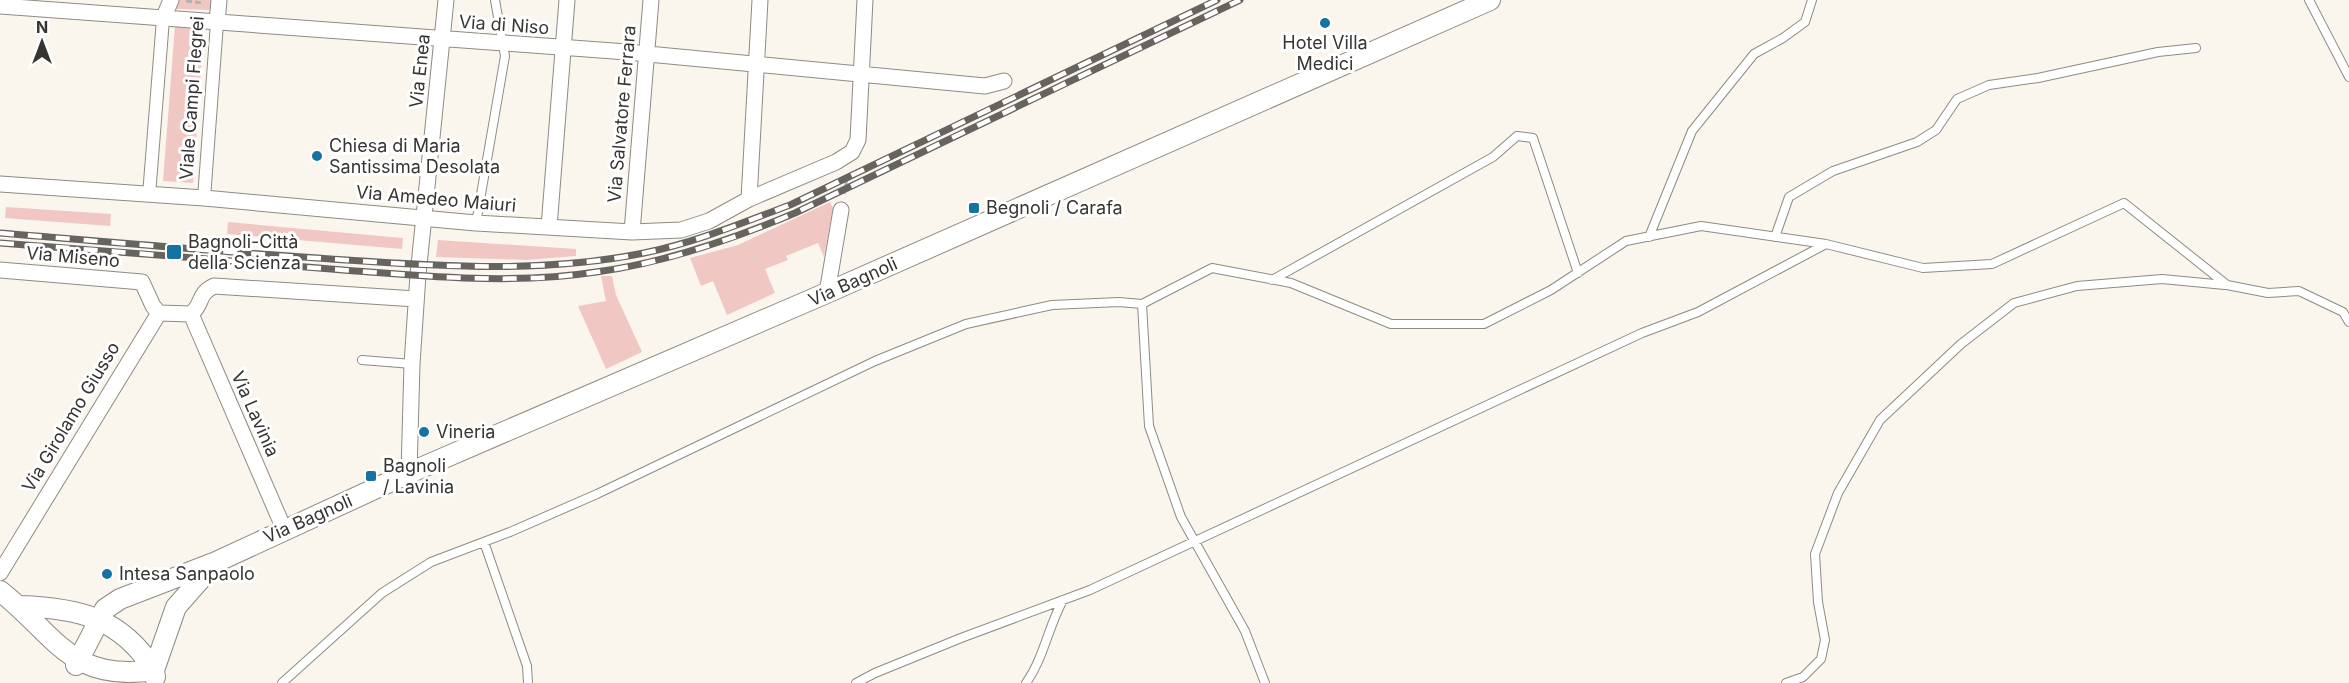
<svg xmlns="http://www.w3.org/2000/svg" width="2349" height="683" viewBox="0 0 2349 683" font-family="Inter,sans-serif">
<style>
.green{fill:#f1c7c4}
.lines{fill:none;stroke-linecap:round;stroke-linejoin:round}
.service-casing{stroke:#8e8b83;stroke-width:10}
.pedestrian-casing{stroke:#8e8b83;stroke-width:14}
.minor-casing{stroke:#8e8b83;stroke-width:17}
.tertiary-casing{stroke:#8e8b83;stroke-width:22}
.path{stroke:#b5b2ac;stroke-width:3;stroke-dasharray:6 3;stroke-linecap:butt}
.service{stroke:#fff;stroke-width:8}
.pedestrian{stroke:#fff;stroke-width:12}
.minor{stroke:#fff;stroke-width:15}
.tertiary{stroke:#fff;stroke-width:20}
.rail-casing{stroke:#676460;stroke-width:7}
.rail{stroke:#fff;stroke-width:4.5;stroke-dasharray:14;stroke-linecap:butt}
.poi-dot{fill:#1573a1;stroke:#fff;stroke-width:2}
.labels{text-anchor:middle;stroke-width:6;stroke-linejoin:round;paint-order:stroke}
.street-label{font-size:18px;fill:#373532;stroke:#fff}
.poi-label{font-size:18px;fill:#373532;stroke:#fff;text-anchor:start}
</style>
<rect width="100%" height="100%" fill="#faf6ee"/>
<!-- green -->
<path class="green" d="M177,0H212L211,10L176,9Z
M175,26L204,28L193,183L163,181Z
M830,202L833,208L824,257L818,243L786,256L788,260L765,269L775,293L727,315L713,281L701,286L690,258L738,245Z
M6,207L111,214L110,226L5,218Z
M228,222L403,238L402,249L227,234Z
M438,240L576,249V256L527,260L436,257Z
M601,276H612L616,295L642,352L606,369L578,306L606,301Z"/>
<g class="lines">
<defs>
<path id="service" d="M2309,0L2349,77
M476,223L505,56L495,0
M1649,237L1692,131L1754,54L1783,38L1805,22L1812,0
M1775,237L1789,197L1833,171L1917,142L1936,130L1957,99L1989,85L2038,78L2158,52L2196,48
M1272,280L1493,157L1517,136L1533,138L1578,273
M362,360L412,364
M484,542L527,666L528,683
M282,683L382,593L431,562L510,532L597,494L875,361L966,324L1052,305L1119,302L1142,304
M856,683L875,673L961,638L1090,590L1642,333L1698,312L1826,244
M1026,683C1044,658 1048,627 1063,600
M1265,683L1245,631L1181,517L1149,426L1142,304L1212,268L1291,283L1391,324H1484L1551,290L1626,241L1701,226L1826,244L1923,268L1992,264L2124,203L2227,285L2268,293L2299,291L2343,312L2349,322
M1786,683L1803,677L1821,659L1825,640L1818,602L1815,554L1838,493L1880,420L1961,344L2014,303L2077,286L2162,279L2225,285"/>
<path id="pedestrian" d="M149,195L163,19
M204,198L217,23"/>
<path id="minor" d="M0,6L627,52L985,86L1004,81
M163,19L171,0
M217,23L219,0
M0,184L204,198L476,223L632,232L681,230L709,221L749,199L836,162L852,152L858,140L865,0
M749,199L760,0
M549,227L567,0
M632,232L651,0
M0,270L142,282L153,306L159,313L191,314C203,305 197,294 214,286L416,299
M827,293L841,210
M191,314L284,529
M409,473L412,364L418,275L446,0
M0,573L159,313"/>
<path id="tertiary" d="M0,591C55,634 70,683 154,670
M20,606C79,608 121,618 154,670
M76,665L105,609L120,599L216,562L409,473L822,295L1490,0
M155,677L154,670L176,607L213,565"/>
</defs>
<!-- service casing -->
<use href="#service" class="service-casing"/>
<!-- pedestrian casing -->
<use href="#pedestrian" class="pedestrian-casing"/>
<!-- minor casing -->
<use href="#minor" class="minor-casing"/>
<!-- tertiary casing -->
<use href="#tertiary" class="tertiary-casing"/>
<!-- path -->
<path class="path" d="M186,1L203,3
M844,194L848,174"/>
<!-- service -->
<use href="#service" class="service"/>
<!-- pedestrian -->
<use href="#pedestrian" class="pedestrian"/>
<!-- minor -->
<use href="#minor" class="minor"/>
<!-- tertiary -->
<use href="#tertiary" class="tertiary"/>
<defs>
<path id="rail" d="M0,233C110,242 221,252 331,259C436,266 540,274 644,253C694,243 742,223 790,205L1217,0
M0,243C114,251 229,261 343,270C427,276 512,285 596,272C664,263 731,240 795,213L1240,0"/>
</defs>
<!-- rail casing -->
<use href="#rail" class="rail-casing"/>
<!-- rail -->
<use href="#rail" class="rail"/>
</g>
<!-- markers -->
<g class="poi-dot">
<circle cx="1325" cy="23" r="6"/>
<circle cx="317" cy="156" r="6"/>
<rect x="968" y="202" width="12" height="12" rx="3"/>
<rect x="166" y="244" width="16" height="16" rx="3"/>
<circle cx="424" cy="432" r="6"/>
<rect x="365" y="470" width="12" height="12" rx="3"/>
<circle cx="107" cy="574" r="6"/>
</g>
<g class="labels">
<!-- street labels -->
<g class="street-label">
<text transform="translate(504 25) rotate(4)" y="6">Via di Niso</text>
<text transform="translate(420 71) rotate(-84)" y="6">Via Enea</text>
<text transform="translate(192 98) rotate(-86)" y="6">Viale Campi Flegrei</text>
<text transform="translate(622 114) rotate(-85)" y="6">Via Salvatore Ferrara</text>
<text transform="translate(436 199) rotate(5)" y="6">Via Amedeo Maiuri</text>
<text transform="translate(73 257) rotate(5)" y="6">Via Miseno</text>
<text transform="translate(853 282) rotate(-24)" y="6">Via Bagnoli</text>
<text transform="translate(255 414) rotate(66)" y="6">Via Lavinia</text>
<text transform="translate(71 417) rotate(-59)" y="6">Via Girolamo Giusso</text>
<text transform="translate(308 519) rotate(-24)" y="6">Via Bagnoli</text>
</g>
<!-- poi labels -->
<g class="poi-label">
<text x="1325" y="49" text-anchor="middle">Hotel Villa<tspan x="1325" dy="21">Medici</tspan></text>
<text x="329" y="152">Chiesa di Maria<tspan x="329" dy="21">Santissima Desolata</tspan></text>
<text x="986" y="214">Begnoli / Carafa</text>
<text x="188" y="248">Bagnoli-Città<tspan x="188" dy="21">della Scienza</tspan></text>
<text x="436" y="438">Vineria</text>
<text x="383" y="472">Bagnoli<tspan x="383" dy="21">/ Lavinia</tspan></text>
<text x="119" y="580">Intesa Sanpaolo</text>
</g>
</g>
<!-- north arrow -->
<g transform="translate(42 42)" stroke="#ffffff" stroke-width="4.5" paint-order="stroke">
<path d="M0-4.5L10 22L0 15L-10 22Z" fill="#373532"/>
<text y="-9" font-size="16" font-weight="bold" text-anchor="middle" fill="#373532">N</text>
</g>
</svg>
